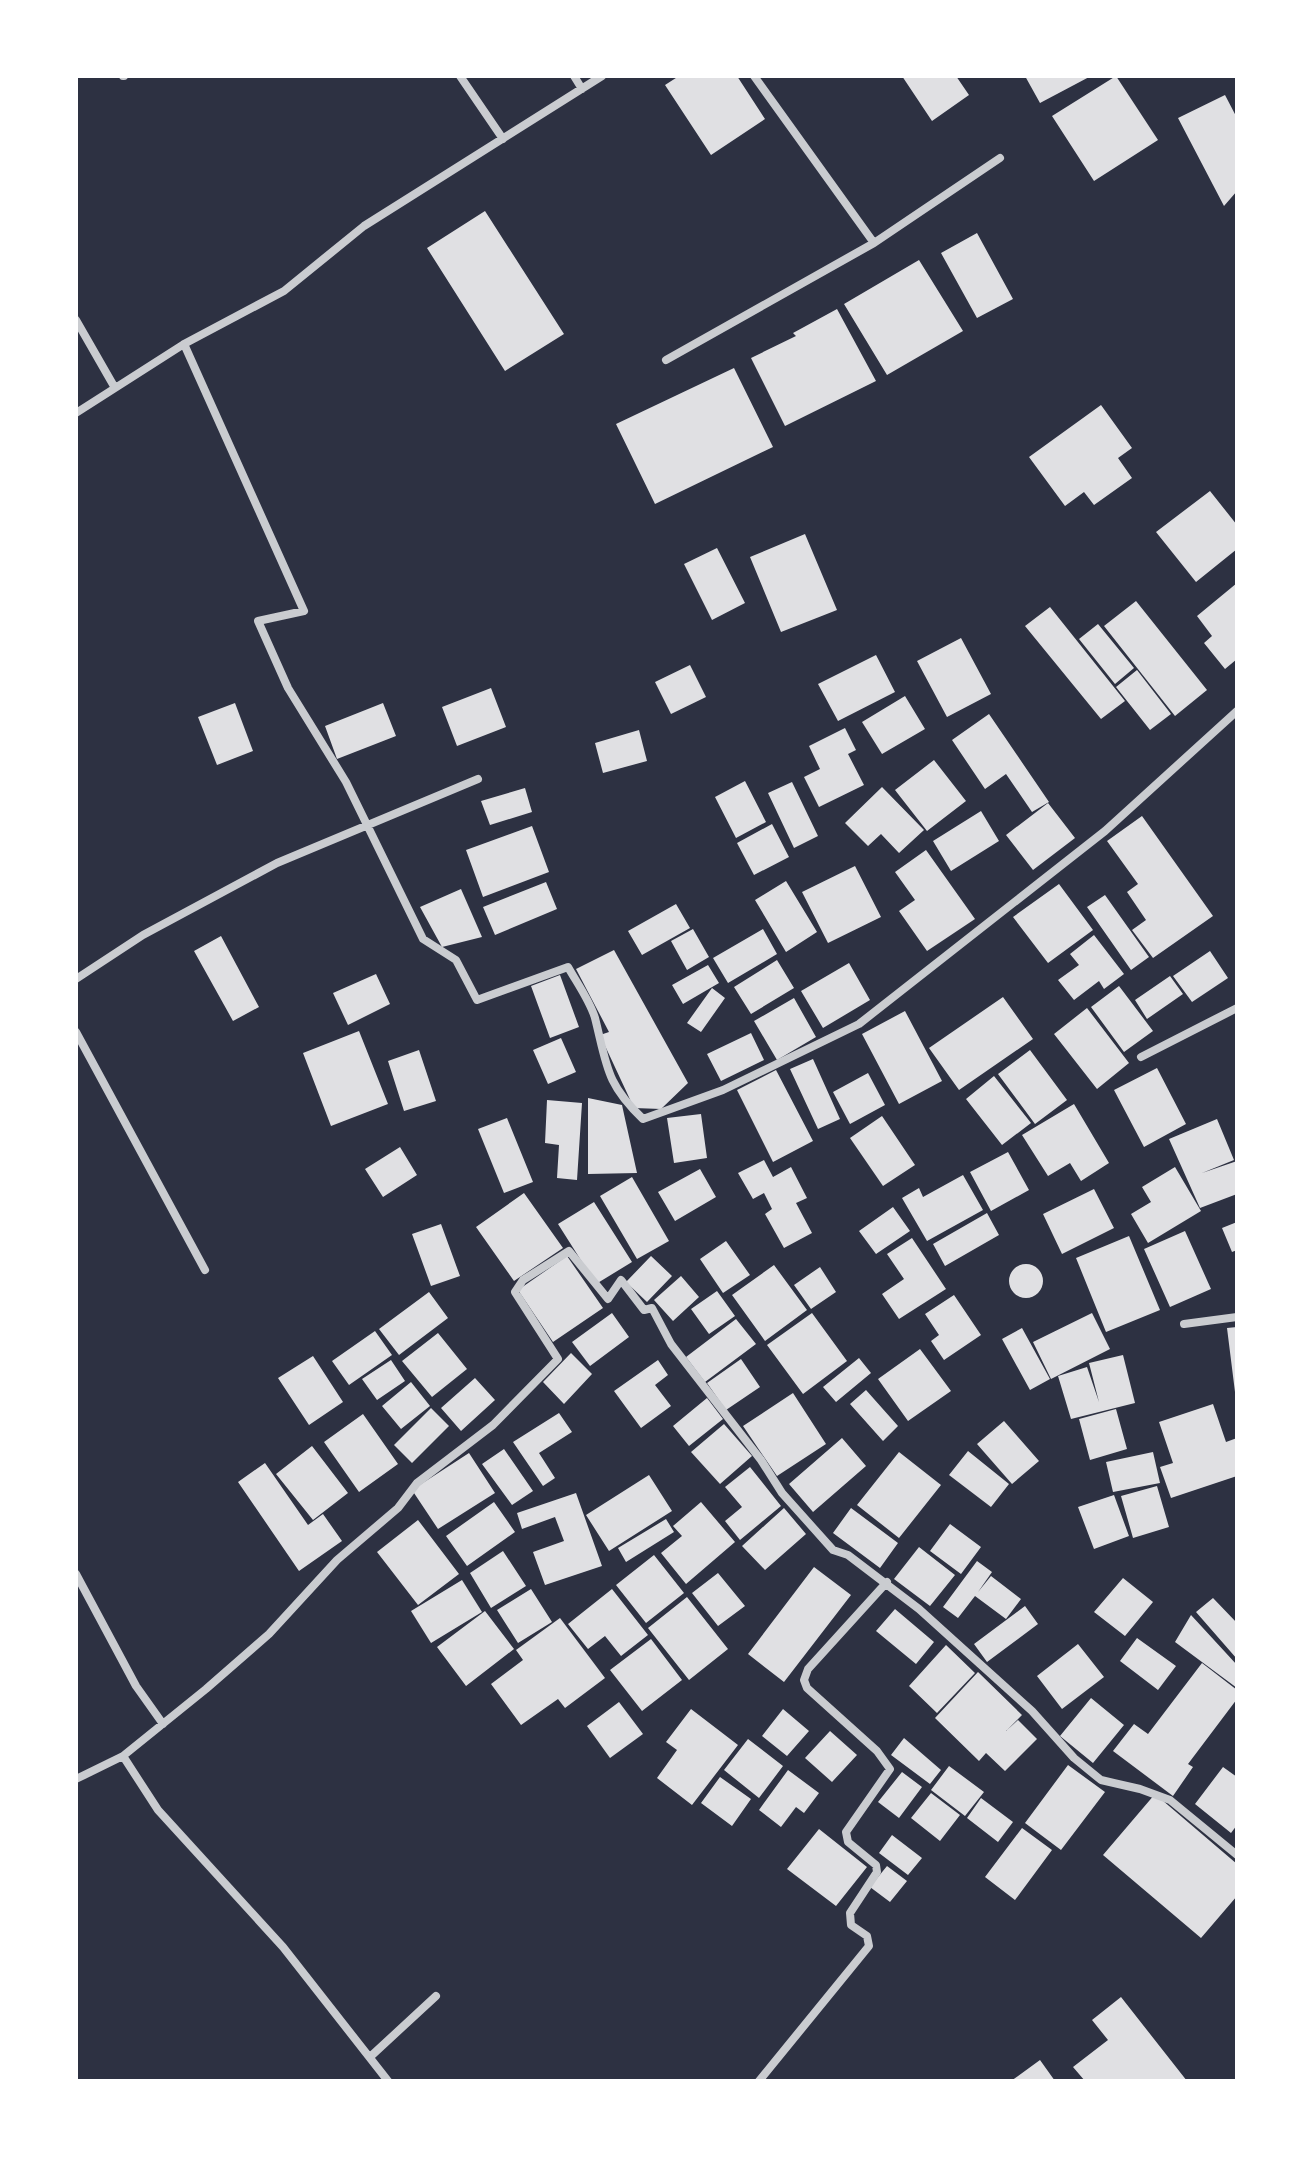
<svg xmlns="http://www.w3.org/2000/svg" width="1313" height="2157" viewBox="0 0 1313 2157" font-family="'PT Sans Narrow',sans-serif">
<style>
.building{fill:#e0e0e3}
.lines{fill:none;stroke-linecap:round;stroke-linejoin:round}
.minor{stroke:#caccd0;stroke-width:8}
</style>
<rect width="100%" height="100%" fill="#2d3142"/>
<!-- building -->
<path class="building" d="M679,76H737L765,119L711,155L665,85Z
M902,76H956L969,95L932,121Z
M1025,76H1091L1040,103Z
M1116,76L1158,140L1094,181L1052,116Z
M1225,95L1237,118V191L1224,206L1178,118Z
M485,211L564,334L505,371L427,248Z
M977,233L1013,299L977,318L941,253Z
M919,260L963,331L887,375L844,304Z
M837,309L876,381L785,426L751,358L796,336L793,333Z
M734,368L773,447L655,504L616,424Z
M1101,405L1132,448L1118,458L1132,478L1094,505L1084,492L1065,506L1029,457Z
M1210,491L1237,525V549L1196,582L1156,532Z
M805,534L837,610L781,632L750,557Z
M717,548L745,603L712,620L684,564Z
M1237,583V659L1225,669L1204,643L1212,636L1197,616Z
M1136,601L1207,690L1175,716L1104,626Z
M1050,607L1125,701L1101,719L1025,626Z
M1098,624L1134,668L1115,684L1079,639Z
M961,638L991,694L947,717L917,661Z
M876,655L895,692L838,721L818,684Z
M690,665L706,697L671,714L655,682Z
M1137,670L1171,714L1150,730L1116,687Z
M491,688L506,727L457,746L442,707Z
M905,696L925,729L882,754L862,722Z
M235,703L253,751L217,765L198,717Z
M383,703L396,736L337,759L325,726Z
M989,714L1049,802L1032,812L1006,774L985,789L952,740Z
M845,728L856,750L848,754L864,785L819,807L804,777L820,769L809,746Z
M639,730L647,761L603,773L595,743Z
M934,760L966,801L927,831L895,790Z
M745,781L766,822L736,838L715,797Z
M792,782L818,836L794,848L768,793Z
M882,787L924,830L899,853L881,834L868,846L845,823Z
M525,788L532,812L490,825L481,801Z
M1048,803L1075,838L1033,870L1006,835Z
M981,811L999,841L951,871L933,841Z
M1142,816L1213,916L1153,958L1132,930L1146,920L1127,892L1138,884L1107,841Z
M772,824L789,857L754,875L737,843Z
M532,826L549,872L483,897L466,850Z
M926,850L975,919L927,951L899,911L915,900L895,872Z
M855,866L881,917L828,943L802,892Z
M786,881L817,932L786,952L755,900Z
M546,882L557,909L495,935L483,907Z
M1059,884L1093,930L1048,963L1013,917Z
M461,889L482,937L442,947L420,907Z
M1105,895L1149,957L1131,970L1087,907Z
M676,904L690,928L642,955L628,931Z
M693,929L709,957L687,970L671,941Z
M763,929L777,954L728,983L713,958Z
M1094,935L1124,974L1104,989L1099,981L1074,1000L1058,980L1079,965L1070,954Z
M221,936L259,1007L233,1021L194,951Z
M614,950L688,1083L661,1109L634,1108L600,1035L609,1032L576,969Z
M1210,951L1228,978L1192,1002L1173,976Z
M777,960L794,988L751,1014L734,987Z
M849,963L870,1000L823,1028L801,991Z
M708,965L719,983L683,1004L672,985Z
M376,974L390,1004L348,1025L333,993Z
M560,975L579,1027L550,1038L531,986Z
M1170,976L1183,994L1147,1019L1135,1000Z
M1119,986L1153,1031L1124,1052L1091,1007Z
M712,988L725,998L701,1032L687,1023Z
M1003,997L1033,1039L959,1090L929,1048Z
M794,998L816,1037L777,1060L754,1021Z
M1087,1008L1129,1063L1097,1089L1054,1034Z
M905,1011L942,1081L899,1104L862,1034Z
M359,1031L388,1104L331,1126L303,1053Z
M751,1033L764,1060L721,1081L707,1054Z
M561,1038L576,1072L548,1084L533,1050Z
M419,1050L436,1101L404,1111L388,1061Z
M1030,1050L1067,1100L1035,1124L998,1074Z
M813,1059L840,1119L818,1129L790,1069Z
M1157,1068L1186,1124L1144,1147L1114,1090Z
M776,1070L813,1141L773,1162L737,1090Z
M868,1073L885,1105L850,1124L833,1092Z
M994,1076L1031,1123L1002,1145L966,1099Z
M588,1098L622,1105L637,1173L588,1174Z
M547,1100L582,1103L577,1180L557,1178L559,1145L545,1143Z
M1074,1104L1109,1163L1081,1181L1070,1163L1048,1176L1022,1135Z
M701,1114L707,1158L674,1163L667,1118Z
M882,1116L915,1165L883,1186L850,1138Z
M507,1118L533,1182L504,1193L478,1129Z
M1217,1119L1234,1160L1202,1173L1237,1161V1194L1200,1208L1169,1139Z
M400,1147L417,1175L383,1197L365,1169Z
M1008,1152L1029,1190L991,1211L970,1172Z
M764,1160L773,1177L791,1167L807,1198L796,1203L812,1233L784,1248L765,1214L772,1209L764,1193L753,1199L738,1173Z
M1175,1167L1201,1211L1148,1243L1131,1214L1151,1202L1142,1187Z
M700,1169L716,1197L675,1221L658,1192Z
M963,1175L983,1210L927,1241L902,1198L919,1188L923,1197Z
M632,1177L669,1241L637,1259L600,1196Z
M1094,1189L1114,1228L1062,1254L1043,1214Z
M524,1193L563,1248L514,1281L476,1227Z
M594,1202L632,1262L596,1284L558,1224Z
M893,1207L910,1231L876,1254L859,1231Z
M987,1213L999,1235L945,1266L933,1244Z
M1237,1222V1250L1232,1252L1222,1228Z
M441,1224L460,1276L431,1286L412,1234Z
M1185,1231L1211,1289L1170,1307L1144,1249Z
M1129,1236L1160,1310L1106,1332L1076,1258Z
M912,1238L946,1289L899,1319L882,1294L904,1279L887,1254Z
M726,1241L750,1275L723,1293L700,1259Z
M567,1256L603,1308L553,1342L518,1290Z
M651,1256L672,1276L647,1302L626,1282Z
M1009 1281a17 17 0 1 1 34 0a17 17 0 1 1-34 0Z
M774,1265L807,1310L765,1341L732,1295Z
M820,1267L836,1292L811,1309L794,1285Z
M681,1276L699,1297L673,1321L654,1300Z
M717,1291L735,1316L709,1334L691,1309Z
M429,1292L448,1318L399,1355L379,1329Z
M954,1295L981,1335L944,1360L931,1341L939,1335L925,1314Z
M612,1313L629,1337L590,1366L572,1342Z
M812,1313L847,1361L803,1394L767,1345Z
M1092,1313L1110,1349L1051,1379L1033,1342Z
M736,1319L756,1344L705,1382L686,1357Z
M1237,1327V1392H1235L1227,1328Z
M1022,1328L1050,1379L1030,1390L1002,1339Z
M375,1331L392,1355L349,1385L332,1361Z
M438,1333L467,1369L432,1397L402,1361Z
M920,1349L951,1391L908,1421L878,1379Z
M571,1353L592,1374L564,1404L543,1382Z
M1123,1355L1135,1403L1071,1419L1058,1376L1087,1367L1099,1402L1089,1363Z
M313,1356L343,1402L309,1425L278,1378Z
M859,1358L871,1373L836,1402L823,1387Z
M741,1359L760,1387L726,1410L707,1383Z
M391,1360L405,1381L377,1400L362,1379Z
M658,1360L668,1375L655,1385L671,1406L641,1428L614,1391Z
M475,1378L495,1400L461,1431L441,1408Z
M411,1382L430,1406L401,1429L382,1406Z
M866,1390L898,1426L883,1441L850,1404Z
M793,1393L826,1444L777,1476L743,1426Z
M707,1398L723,1419L689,1446L673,1426Z
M1213,1404L1226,1442L1237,1438V1476L1171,1498L1160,1467L1173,1463L1159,1422Z
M431,1408L449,1426L412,1463L394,1445Z
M1116,1409L1127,1449L1090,1460L1079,1419Z
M559,1413L572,1432L539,1453L555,1478L543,1486L513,1442Z
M363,1414L398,1464L359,1492L324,1442Z
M1004,1421L1039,1461L1012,1484L977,1444Z
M724,1424L752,1456L720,1484L691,1452Z
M842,1438L866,1466L813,1512L789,1484Z
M312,1446L348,1493L313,1520L276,1474Z
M504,1449L533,1491L512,1505L482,1464Z
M968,1451L1009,1484L991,1507L949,1475Z
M899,1452L941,1485L899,1538L857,1505Z
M1153,1452L1160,1483L1113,1492L1106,1462Z
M469,1453L495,1493L438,1529L412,1490Z
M265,1463L308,1525L323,1514L342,1541L299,1571L238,1482Z
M750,1467L781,1506L740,1540L725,1521L742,1507L725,1487Z
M649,1475L672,1511L609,1551L586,1515Z
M1157,1486L1169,1527L1133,1538L1121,1496Z
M576,1493L602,1566L545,1585L533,1552L564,1541L555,1517L522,1529L517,1513Z
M1114,1495L1129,1536L1094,1549L1078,1507Z
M494,1502L515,1532L467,1566L446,1536Z
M701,1502L735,1542L686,1584L661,1553L682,1536L673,1526Z
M784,1508L806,1534L765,1570L742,1546Z
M851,1508L898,1543L880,1568L833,1533Z
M666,1519L674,1532L626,1562L618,1548Z
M418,1520L459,1574L418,1605L377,1552Z
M950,1524L981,1547L961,1574L930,1551Z
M919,1547L955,1575L930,1606L894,1579Z
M503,1551L526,1586L491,1608L470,1573Z
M654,1555L684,1593L646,1623L616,1585Z
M977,1561L992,1572L978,1592L991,1576L1021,1599L1006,1619L975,1596L958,1618L943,1607Z
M814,1567L851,1595L784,1682L748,1654Z
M718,1573L745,1606L718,1626L692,1593Z
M1123,1578L1153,1602L1125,1636L1094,1612Z
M462,1580L482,1612L431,1643L411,1611Z
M531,1589L552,1622L518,1643L497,1610Z
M612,1589L648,1635L621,1656L605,1636L588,1649L568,1624Z
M687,1597L728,1649L689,1680L648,1628Z
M1213,1598L1237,1623V1659L1196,1612Z
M1025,1606L1038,1624L987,1662L974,1644Z
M895,1609L934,1642L916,1664L876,1631Z
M485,1611L514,1649L466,1686L437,1647Z
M1191,1615L1237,1665V1688L1175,1642Z
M560,1618L605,1678L565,1708L558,1699L521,1725L491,1684L523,1660L516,1650Z
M1137,1638L1176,1666L1158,1690L1120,1661Z
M651,1639L682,1680L642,1711L610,1670Z
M1078,1644L1104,1677L1062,1709L1037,1676Z
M946,1645L975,1673L937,1713L909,1686Z
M1202,1663L1237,1690V1699L1188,1764L1193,1767L1173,1796L1113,1751L1134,1724L1148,1734Z
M978,1672L1022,1715L1006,1731L1018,1720L1037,1739L1005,1771L986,1753L979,1761L935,1718Z
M1091,1698L1124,1725L1093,1763L1060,1736Z
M619,1702L643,1734L610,1758L587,1726Z
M691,1709L738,1745L692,1805L657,1778L677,1750L666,1742Z
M783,1709L809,1731L787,1756L762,1736Z
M830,1731L857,1755L832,1782L805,1758Z
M904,1738L941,1770L930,1784L891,1755Z
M748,1739L783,1766L759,1798L724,1770Z
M1068,1765L1105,1792L1061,1850L1025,1823Z
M949,1766L984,1792L965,1816L931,1790Z
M1223,1767L1237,1777V1825L1231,1833L1195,1804Z
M788,1770L819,1793L804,1813L796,1807L781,1827L759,1810Z
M902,1772L922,1787L899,1818L878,1802Z
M720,1777L751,1799L732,1826L701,1803Z
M931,1793L960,1815L940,1841L911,1818Z
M1155,1794L1237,1864V1896L1201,1938L1103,1855Z
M981,1798L1013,1822L998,1842L967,1818Z
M1022,1828L1052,1850L1015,1900L985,1877Z
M819,1829L867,1867L836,1906L787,1869Z
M892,1835L922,1858L908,1875L879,1853Z
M887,1866L907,1881L890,1902L870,1887Z
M1121,1997L1187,2081H1085L1073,2067L1108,2040L1092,2020Z
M1040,2060L1055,2081H1011Z"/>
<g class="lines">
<!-- minor -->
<path class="minor" d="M123,76H124
M460,76L503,139
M574,76L582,89
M754,76L874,243
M76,320L115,388
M184,344L304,611L258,621L288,688L346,782L423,939L456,960L477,1000L568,967C577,983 590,1001 595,1018C607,1066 606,1084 643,1119L723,1090L859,1024L1105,831L1237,711
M666,360L874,243L1000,158
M76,413L184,344L284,291L364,226L602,76
M76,979L143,935L277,863L478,779
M76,1032L205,1270
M1141,1057L1237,1008
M1184,1324L1237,1317
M76,1574L136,1686L163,1724
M123,1756L158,1810L283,1947L388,2081
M76,1779L123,1756L206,1689L269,1634L337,1560L398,1508L417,1483L493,1425L558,1359L515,1292L523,1280L569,1251L608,1299L621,1280L644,1310L652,1308L671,1344L761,1460L782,1493L833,1550L848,1555L919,1609L1032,1711L1074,1758L1101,1780L1140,1789L1170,1800L1237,1855
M370,2057L436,1996
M759,2081L869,1946L867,1936L851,1925L850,1913L877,1872L876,1865L848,1842L846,1832L890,1769L877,1751L807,1688L804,1680L808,1669L887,1582"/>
</g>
<!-- border -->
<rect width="1313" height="2157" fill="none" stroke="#ffffff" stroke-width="156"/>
</svg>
